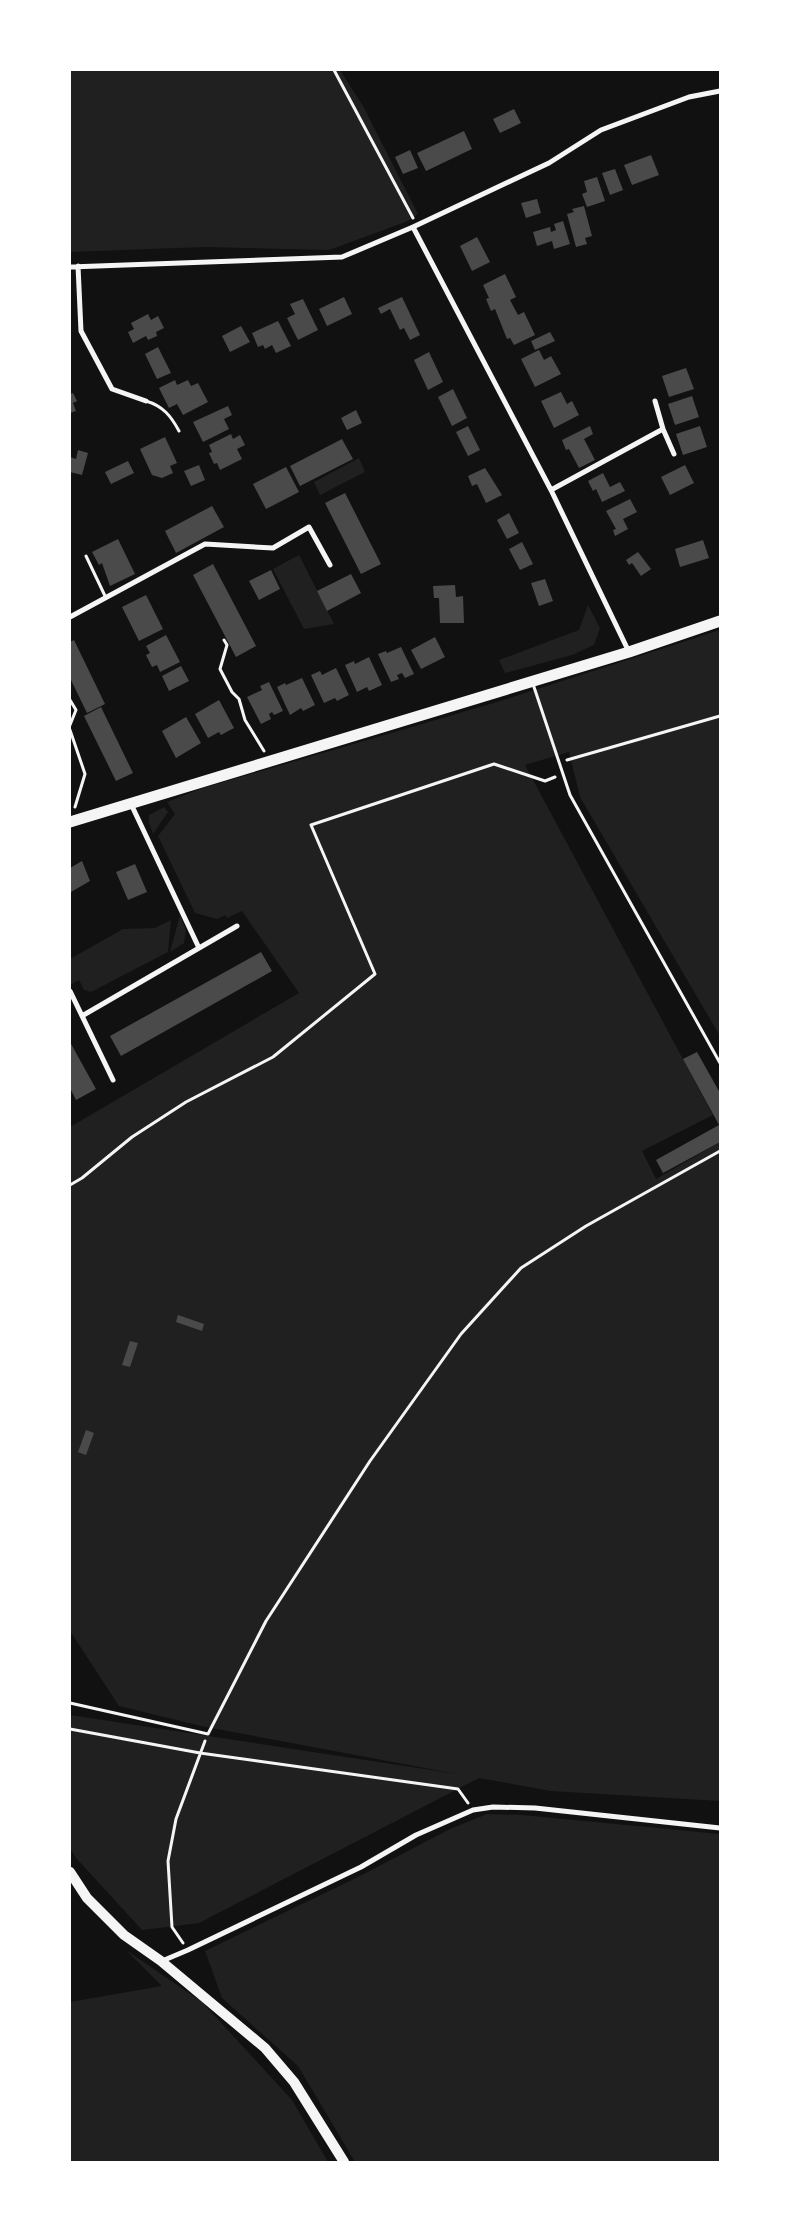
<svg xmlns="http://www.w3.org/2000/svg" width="790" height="2232" viewBox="0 0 790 2232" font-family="Helvetica,sans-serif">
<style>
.green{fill:#202020}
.building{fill:#4a4a4a}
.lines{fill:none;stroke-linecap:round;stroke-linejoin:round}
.path{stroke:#f5f5f5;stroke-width:3}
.service{stroke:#f5f5f5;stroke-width:3}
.minor{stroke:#f5f5f5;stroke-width:5}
.secondary{stroke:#f5f5f5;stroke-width:10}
.primary{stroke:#f5f5f5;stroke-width:11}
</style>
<rect width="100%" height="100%" fill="#111"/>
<!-- green -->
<path class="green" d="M70,70H340L363,106L418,214L408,221L329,250L204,247L70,252Z
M359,458L365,472L320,495L314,482Z
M299,555L334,624L304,629L273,569Z
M588,605L600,628L594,645L572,655L505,673L499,660L579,630Z
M720,630V1036L580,797L569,752L525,765L713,1115L642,1151L656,1179L720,1142V1801L551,1791L479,1778L199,1923L142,1930L76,1858L70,1848V1715L457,1774L201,1726L119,1706L70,1631V1127L299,993L242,911L227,918L225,915L217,919L195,913L158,836L175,814L167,802L200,789L497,702Z
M164,807L168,812L153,834L149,823V815Z
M180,915L186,931L184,943L170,952Z
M171,920L168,952L91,992L84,990L79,980L70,985V959L123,929L155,928Z
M487,1814L522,1815L720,1834V2162H355L298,2066L222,1998L205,1951L358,1877L450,1829Z
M126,1950L202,2002L292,2100L328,2162H70V2002L162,1986Z"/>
<!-- building -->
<path class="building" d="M514,109L521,123L500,133L493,119Z
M464,131L472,149L426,171L417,153Z
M410,150L418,168L403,174L395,157Z
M651,155L659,175L632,185L624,165Z
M615,169L623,190L610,195L602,173Z
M597,177L605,201L587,207L582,194L587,192L584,181Z
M537,199L541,213L526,218L521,203Z
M584,206L592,236L585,238L587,244L576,247L567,214L574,212L572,209Z
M563,221L570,244L554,249L552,241L537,246L533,232L550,227L551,232L556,230L554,224Z
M477,237L490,262L472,271L460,246Z
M505,274L516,297L510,300L518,315L524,312L535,335L514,345L510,338L507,339L495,309L491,311L486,299L489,298L483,285Z
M344,297L352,314L327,326L319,309Z
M402,297L420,335L410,340L404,328L400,330L390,309L381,314L378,308Z
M303,299L318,330L298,340L287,318L295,314L290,304Z
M148,314L151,320L158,316L164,328L156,332L157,336L148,340L146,336L133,343L128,332L134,329L131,323Z
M278,321L291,346L276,353L272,345L265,349L263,345L258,347L252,333Z
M241,326L250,342L230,352L222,336Z
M550,332L555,341L535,350L531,341Z
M158,347L171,373L157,379L145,354Z
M539,350L544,360L551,356L561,374L535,387L521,359Z
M429,352L443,382L428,390L414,360Z
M686,368L694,389L669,397L662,376Z
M175,380L177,385L188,380L191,386L198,383L208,402L183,415L177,404L169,408L159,388Z
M453,389L467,418L452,426L438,397Z
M561,392L567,404L572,401L579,415L554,428L541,401Z
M73,393L77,401L73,403L76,411L70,413V394Z
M692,396L699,417L675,425L668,404Z
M228,406L232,415L224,419L229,429L203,442L193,422Z
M356,410L362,423L347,430L341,418Z
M468,426L480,450L468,456L456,432Z
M590,426L593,434L584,439L595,460L579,468L569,449L566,450L562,440Z
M700,426L707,447L683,455L676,434Z
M231,434L233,439L240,435L245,445L237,449L242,459L220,470L217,463L214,464L209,453L212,452L209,445Z
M165,437L177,463L170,466L173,473L162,478L152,475L140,449Z
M342,439L353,459L300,486L290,466Z
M78,450L88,453L82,475L70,472V457L76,459Z
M128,461L134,473L111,484L105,472Z
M199,465L205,480L191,486L184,471Z
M685,465L694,483L670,495L661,477Z
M286,467L299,492L266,509L253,484Z
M485,468L502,495L486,503L477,484L472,486L468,476Z
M603,473L610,487L620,482L625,491L602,502L596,489L593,491L588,481Z
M345,493L381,564L361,574L325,503Z
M630,499L637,512L623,519L628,529L615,536L613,530L616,529L606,511Z
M212,506L224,527L176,553L165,531Z
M509,513L519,533L507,539L497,520Z
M118,539L135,574L110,586L102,563L99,565L92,552Z
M703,540L709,558L680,567L675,549Z
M522,542L533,564L520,570L509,549Z
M638,552L651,569L641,576L632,563L629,565L626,560Z
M213,564L256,646L236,657L193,575Z
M271,570L280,589L259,600L249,581Z
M351,574L361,593L327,611L317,591Z
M545,579L553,601L539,606L531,583Z
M455,585L456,597L463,596L464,623H440L439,598H434L433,586Z
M146,595L163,629L139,641L122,607Z
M166,635L180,662L160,672L157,665L152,667L146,655L150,653L146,646Z
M435,637L445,657L421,669L411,650Z
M74,640L105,704L87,713L70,678V642Z
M401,647L414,674L405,678L402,673L397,675L399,679L391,682L378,654L386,651L387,653Z
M369,657L382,685L369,691L367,687L357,692L345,665L354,661L355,664Z
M181,666L189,681L169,691L162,676Z
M336,668L349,695L337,701L335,698L324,703L311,675L320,671L322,675Z
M302,678L315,705L303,711L301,708L290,715L277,687L285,683L286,685Z
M269,682L283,711L274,715L272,712L269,714L271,719L261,724L247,697L262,690L260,686Z
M219,700L234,728L221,735L219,732L208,738L195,714Z
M101,707L133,773L116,781L84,716Z
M186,717L201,743L176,758L162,731Z
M82,861L90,881L71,892L70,868Z
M135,864L147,892L128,900L116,872Z
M261,952L272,971L121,1056L110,1036Z
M70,1042L96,1089L76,1100L70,1088Z
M697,1052L720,1093V1142L663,1173L656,1160L719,1125L683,1059Z
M178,1315L204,1324L202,1331L176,1322Z
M130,1341L138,1343L130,1367L122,1365Z
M86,1430L94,1433L86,1455L78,1452Z"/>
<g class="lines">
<!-- path -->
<path class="path" d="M334,70L413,218
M224,640L227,645L220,669L232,692L239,699L245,720L264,751
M70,700L76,710L70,725
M70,730L85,774L75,807
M567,760L720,716
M70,1185L82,1178L132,1137L186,1102L273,1057L375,974L311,825L494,764L545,781L555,777
M70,1729L200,1753L458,1789L468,1803
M183,1943L172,1927L168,1861L176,1819L205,1741"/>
<!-- service -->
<path class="service" d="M146,401C163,406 171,416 179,431
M86,556L106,598
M533,684L570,795L720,1063
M70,1703L208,1734L266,1621L370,1461L461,1334L521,1268L586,1226L720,1151"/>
<!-- minor -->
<path class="minor" d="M413,227L551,490L629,652
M78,266L81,331L112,389L146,401
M70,267L342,257L413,227L549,163L601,130L689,97L720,91
M655,401L663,429L674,454
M551,490L663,429
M70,617L205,544L273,548L309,527L330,565
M131,804L199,948
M70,991L113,1080
M82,1016L237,926
M162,1961L188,1950L361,1867L416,1835L473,1810L493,1807L535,1808L720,1828"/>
<!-- secondary -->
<path class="secondary" d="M70,1872L87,1898L124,1935L161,1961L265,2048L294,2082L344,2162"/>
<!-- primary -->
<path class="primary" d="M70,822L629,652L720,621"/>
</g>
<!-- border -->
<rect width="790" height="2232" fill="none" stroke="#ffffff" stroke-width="142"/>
</svg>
